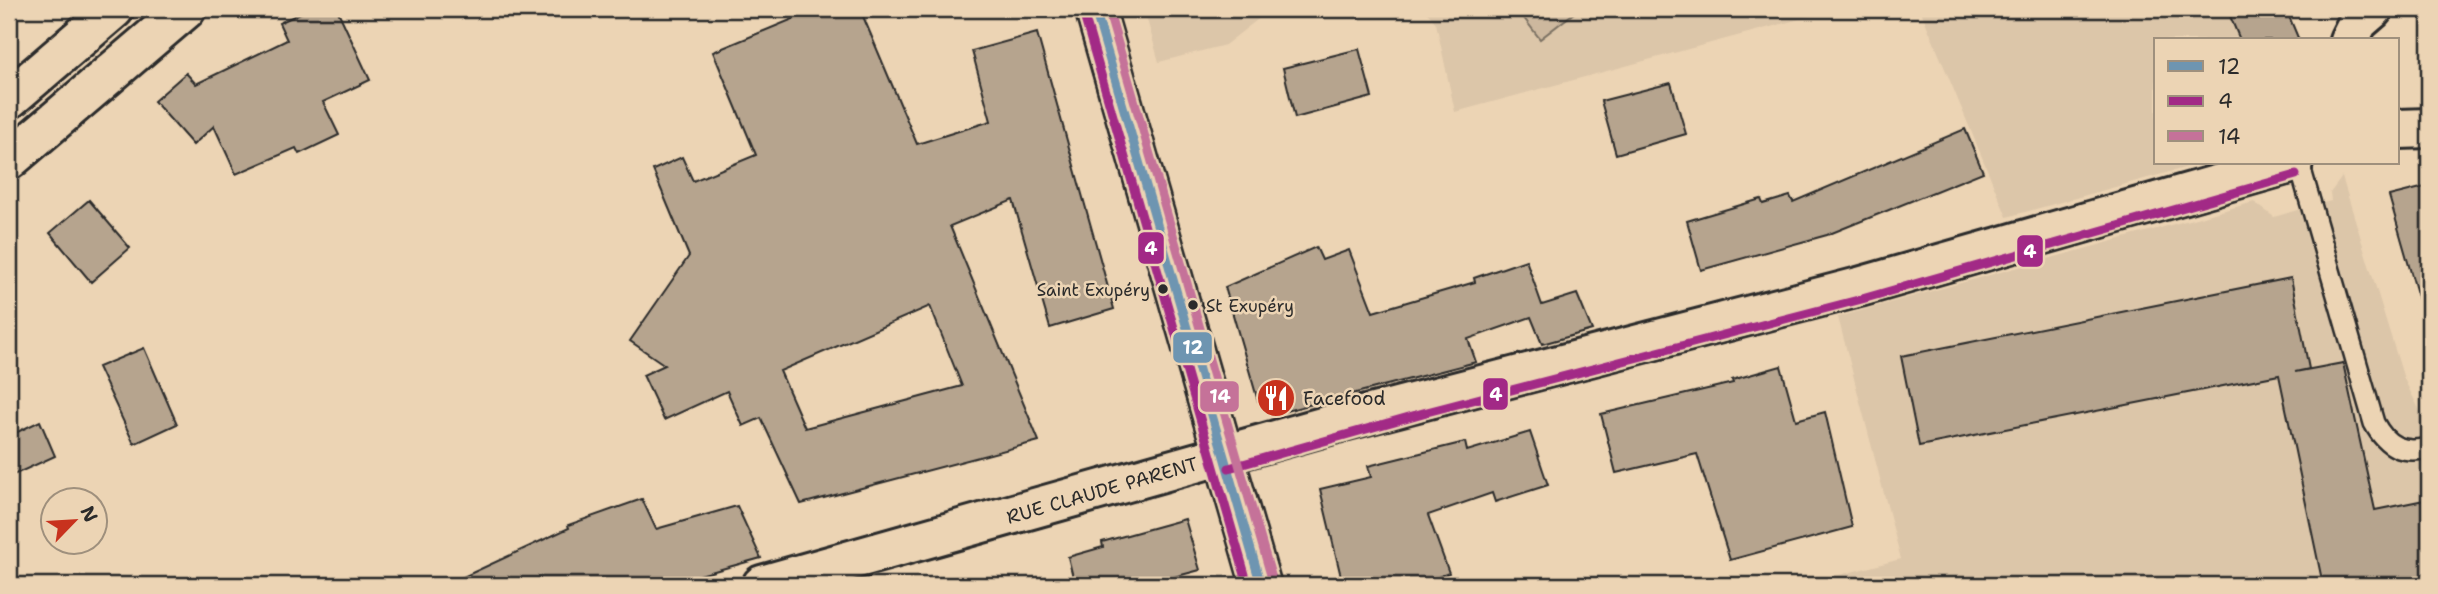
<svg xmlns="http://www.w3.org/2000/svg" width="2438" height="594" viewBox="0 0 2438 594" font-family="'Shantell Sans',sans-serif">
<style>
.built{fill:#dcc6a9}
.garden{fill:#cdb89e;stroke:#7c7264;stroke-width:2}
.building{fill:#b6a48e;stroke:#2b2b2b;stroke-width:2;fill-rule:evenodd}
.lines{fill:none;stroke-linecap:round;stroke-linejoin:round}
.service-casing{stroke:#2b2b2b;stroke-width:24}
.minor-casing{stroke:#2b2b2b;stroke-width:44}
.primary-casing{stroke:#2b2b2b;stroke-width:44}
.service{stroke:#ecd4b4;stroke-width:19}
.minor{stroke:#ecd4b4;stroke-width:38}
.primary{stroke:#ecd4b4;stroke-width:38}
.bus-1-casing{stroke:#ecd4b4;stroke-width:14}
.bus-2-casing{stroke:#ecd4b4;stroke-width:14}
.bus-3-casing{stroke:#ecd4b4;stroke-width:14}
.bus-1{stroke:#6e95b1;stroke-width:9}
.bus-2{stroke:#a22986;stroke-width:9}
.bus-3{stroke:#c57299;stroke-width:9}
.bus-dot{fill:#2b2b2b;stroke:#ecd4b4;stroke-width:2.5}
.labels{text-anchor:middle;stroke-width:5;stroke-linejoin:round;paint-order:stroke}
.bus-label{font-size:17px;fill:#2b2b2b;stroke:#ecd4b4;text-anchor:end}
.poi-label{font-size:19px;fill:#2b2b2b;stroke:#ecd4b4;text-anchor:start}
.street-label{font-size:19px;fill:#2b2b2b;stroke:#ecd4b4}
.line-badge{stroke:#ecd4b4;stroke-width:2.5}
.badge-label{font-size:19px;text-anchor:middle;font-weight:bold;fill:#fff}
</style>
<rect width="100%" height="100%" fill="#ecd4b4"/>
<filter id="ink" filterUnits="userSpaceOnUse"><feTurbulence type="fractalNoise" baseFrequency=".0143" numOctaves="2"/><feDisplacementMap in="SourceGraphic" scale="14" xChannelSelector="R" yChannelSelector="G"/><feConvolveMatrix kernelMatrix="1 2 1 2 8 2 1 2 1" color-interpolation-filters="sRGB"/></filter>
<g filter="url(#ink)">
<!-- built -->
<path class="built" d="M1144,9H1271L1225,45L1159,62Z
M1424,9H1837L1455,112L1436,23Z
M1920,9H2286L2299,40H2156V163H2202L2007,217Z
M2342,177L2404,379L2423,417L2429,416V585H1801L1901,559L1838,317L2254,202L2274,217L2311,206L2331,201L2330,193Z"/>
<!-- garden -->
<path class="garden" d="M1517,9H1579L1540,39Z"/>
<!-- building -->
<path class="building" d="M309,9H337L370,80L323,102L339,135L299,154L296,148L236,174L214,126L193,145L154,101L186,73L196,84L287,40L279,23Z
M817,9H860L917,144L991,121L972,51L1037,33L1114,309L1050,328L1013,200L950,226L1039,441L801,504L761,418L743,426L727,391L664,420L643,375L665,365L630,341L689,256L653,170L682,157L693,181L756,155L713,52ZM930,306L962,386L805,428L780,371Z
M2227,9H2286L2299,40H2240Z
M1359,49L1372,97L1295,118L1283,68Z
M1671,83L1686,134L1616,154L1601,101Z
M1965,129L1983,172L1827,235L1701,270L1687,221L1761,199L1763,204L1790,196L1793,202Z
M2429,186V303L2420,304L2389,196Z
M89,200L130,248L91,282L50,233Z
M1316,247L1322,260L1349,250L1373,312L1475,282L1474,278L1526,260L1542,305L1577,294L1592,330L1542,344L1531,317L1468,339L1476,362L1282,412L1258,401L1225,287Z
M2291,278L2309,369L2295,372L2343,363L2375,510L2429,499V585H2323L2279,375L1919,446L1901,356Z
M144,348L177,424L134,444L98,367Z
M1781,366L1796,420L1825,412L1852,527L1730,560L1697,454L1616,473L1601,414L1733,383L1732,380Z
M40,421L55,456L9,477V436Z
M1530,432L1548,485L1495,502L1492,493L1428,515L1449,573L1416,585H1343L1320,489L1371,477L1368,466L1465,442L1467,451Z
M642,499L656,529L737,506L761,558L664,585H446L569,528L568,525Z
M1185,519L1200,570L1144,585H1075L1068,557L1103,547L1102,542Z"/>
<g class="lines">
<defs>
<path id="service" d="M2299,163L2374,423C2387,447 2402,454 2429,448"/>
<path id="minor" d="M1095,9L1261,585
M2349,40L2358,22L2373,9
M2398,129L2429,128
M762,585L1347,420L1859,287L2293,163"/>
<path id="primary" d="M9,99L114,9
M9,160L186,9"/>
</defs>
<!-- service casing -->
<use href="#service" class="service-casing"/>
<!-- minor casing -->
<use href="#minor" class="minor-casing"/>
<!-- primary casing -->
<use href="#primary" class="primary-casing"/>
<!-- service -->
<use href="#service" class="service"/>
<!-- minor -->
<use href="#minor" class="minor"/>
<!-- primary -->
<use href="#primary" class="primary"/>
<defs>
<path id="bus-1" d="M1095,9L1261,585"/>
<path id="bus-2" d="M1083,12L1248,585
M1229,468L1423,413L1862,299L2296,175"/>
<path id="bus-3" d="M1108,9L1273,582"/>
</defs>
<!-- bus-1 casing -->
<use href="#bus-1" class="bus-1-casing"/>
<!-- bus-2 casing -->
<use href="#bus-2" class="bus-2-casing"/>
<!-- bus-3 casing -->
<use href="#bus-3" class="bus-3-casing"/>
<!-- bus-1 -->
<use href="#bus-1" class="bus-1"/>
<!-- bus-2 -->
<use href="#bus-2" class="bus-2"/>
<!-- bus-3 -->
<use href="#bus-3" class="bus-3"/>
</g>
</g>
<!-- icons -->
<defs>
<symbol id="restaurant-disc" viewBox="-11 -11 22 22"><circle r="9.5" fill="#c8321e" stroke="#ecd4b4"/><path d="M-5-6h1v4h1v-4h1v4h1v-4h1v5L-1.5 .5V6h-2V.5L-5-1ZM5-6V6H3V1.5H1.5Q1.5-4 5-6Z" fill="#fff"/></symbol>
</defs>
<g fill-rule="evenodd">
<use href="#restaurant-disc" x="1254" y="376" width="44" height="44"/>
</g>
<!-- markers -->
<g class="bus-dot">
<circle cx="1163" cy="289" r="6"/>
<circle cx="1193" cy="305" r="6"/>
</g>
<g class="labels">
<!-- bus labels -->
<g class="bus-label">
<text x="1150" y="296">Saint Exupéry</text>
<text x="1206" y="312" text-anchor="start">St Exupéry</text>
</g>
<!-- poi labels -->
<g class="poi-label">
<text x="1303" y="405">Facefood</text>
</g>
<!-- street labels -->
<g class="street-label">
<text transform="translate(1102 490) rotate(-16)" y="7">RUE CLAUDE PARENT</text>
</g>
</g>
<g class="line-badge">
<rect x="1137" y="231" width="28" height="34" rx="7" fill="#a22986"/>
<rect x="2016" y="234" width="28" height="34" rx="7" fill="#a22986"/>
<rect x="1172" y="331" width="41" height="33" rx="7" fill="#6e95b1"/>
<rect x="1482" y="377" width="27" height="34" rx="7" fill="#a22986"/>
<rect x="1199" y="380" width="41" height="33" rx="7" fill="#c57299"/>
</g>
<g class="badge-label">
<text x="1151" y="255">4</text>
<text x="2030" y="258">4</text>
<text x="1193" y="354">12</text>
<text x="1496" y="401">4</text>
<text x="1220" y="403">14</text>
</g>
<!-- margin -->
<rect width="2438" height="594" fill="none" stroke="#ecd4b4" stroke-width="35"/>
<rect x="18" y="18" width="2403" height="559" fill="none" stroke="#2b2b2b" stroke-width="2.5" filter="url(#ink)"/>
<!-- legend -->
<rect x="2154" y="38" width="245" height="126" fill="#ecd4b4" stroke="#9f907d" stroke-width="2"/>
<rect x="2168" y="61" width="35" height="10" fill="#6e95b1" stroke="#9f907d" stroke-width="2"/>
<text x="2218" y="74" font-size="21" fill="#2b2b2b">12</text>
<rect x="2168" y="96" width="35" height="10" fill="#a22986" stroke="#9f907d" stroke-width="2"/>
<text x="2218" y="108" font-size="21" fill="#2b2b2b">4</text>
<rect x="2168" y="131" width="35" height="10" fill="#c57299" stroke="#9f907d" stroke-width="2"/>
<text x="2218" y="144" font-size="21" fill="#2b2b2b">14</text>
<!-- north arrow -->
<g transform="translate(74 521) rotate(65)"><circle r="33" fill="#ecd4b4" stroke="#9f907d" stroke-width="2"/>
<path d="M0-5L12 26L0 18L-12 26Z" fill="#c8321e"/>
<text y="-10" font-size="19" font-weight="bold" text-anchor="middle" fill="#2b2b2b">N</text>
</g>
</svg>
